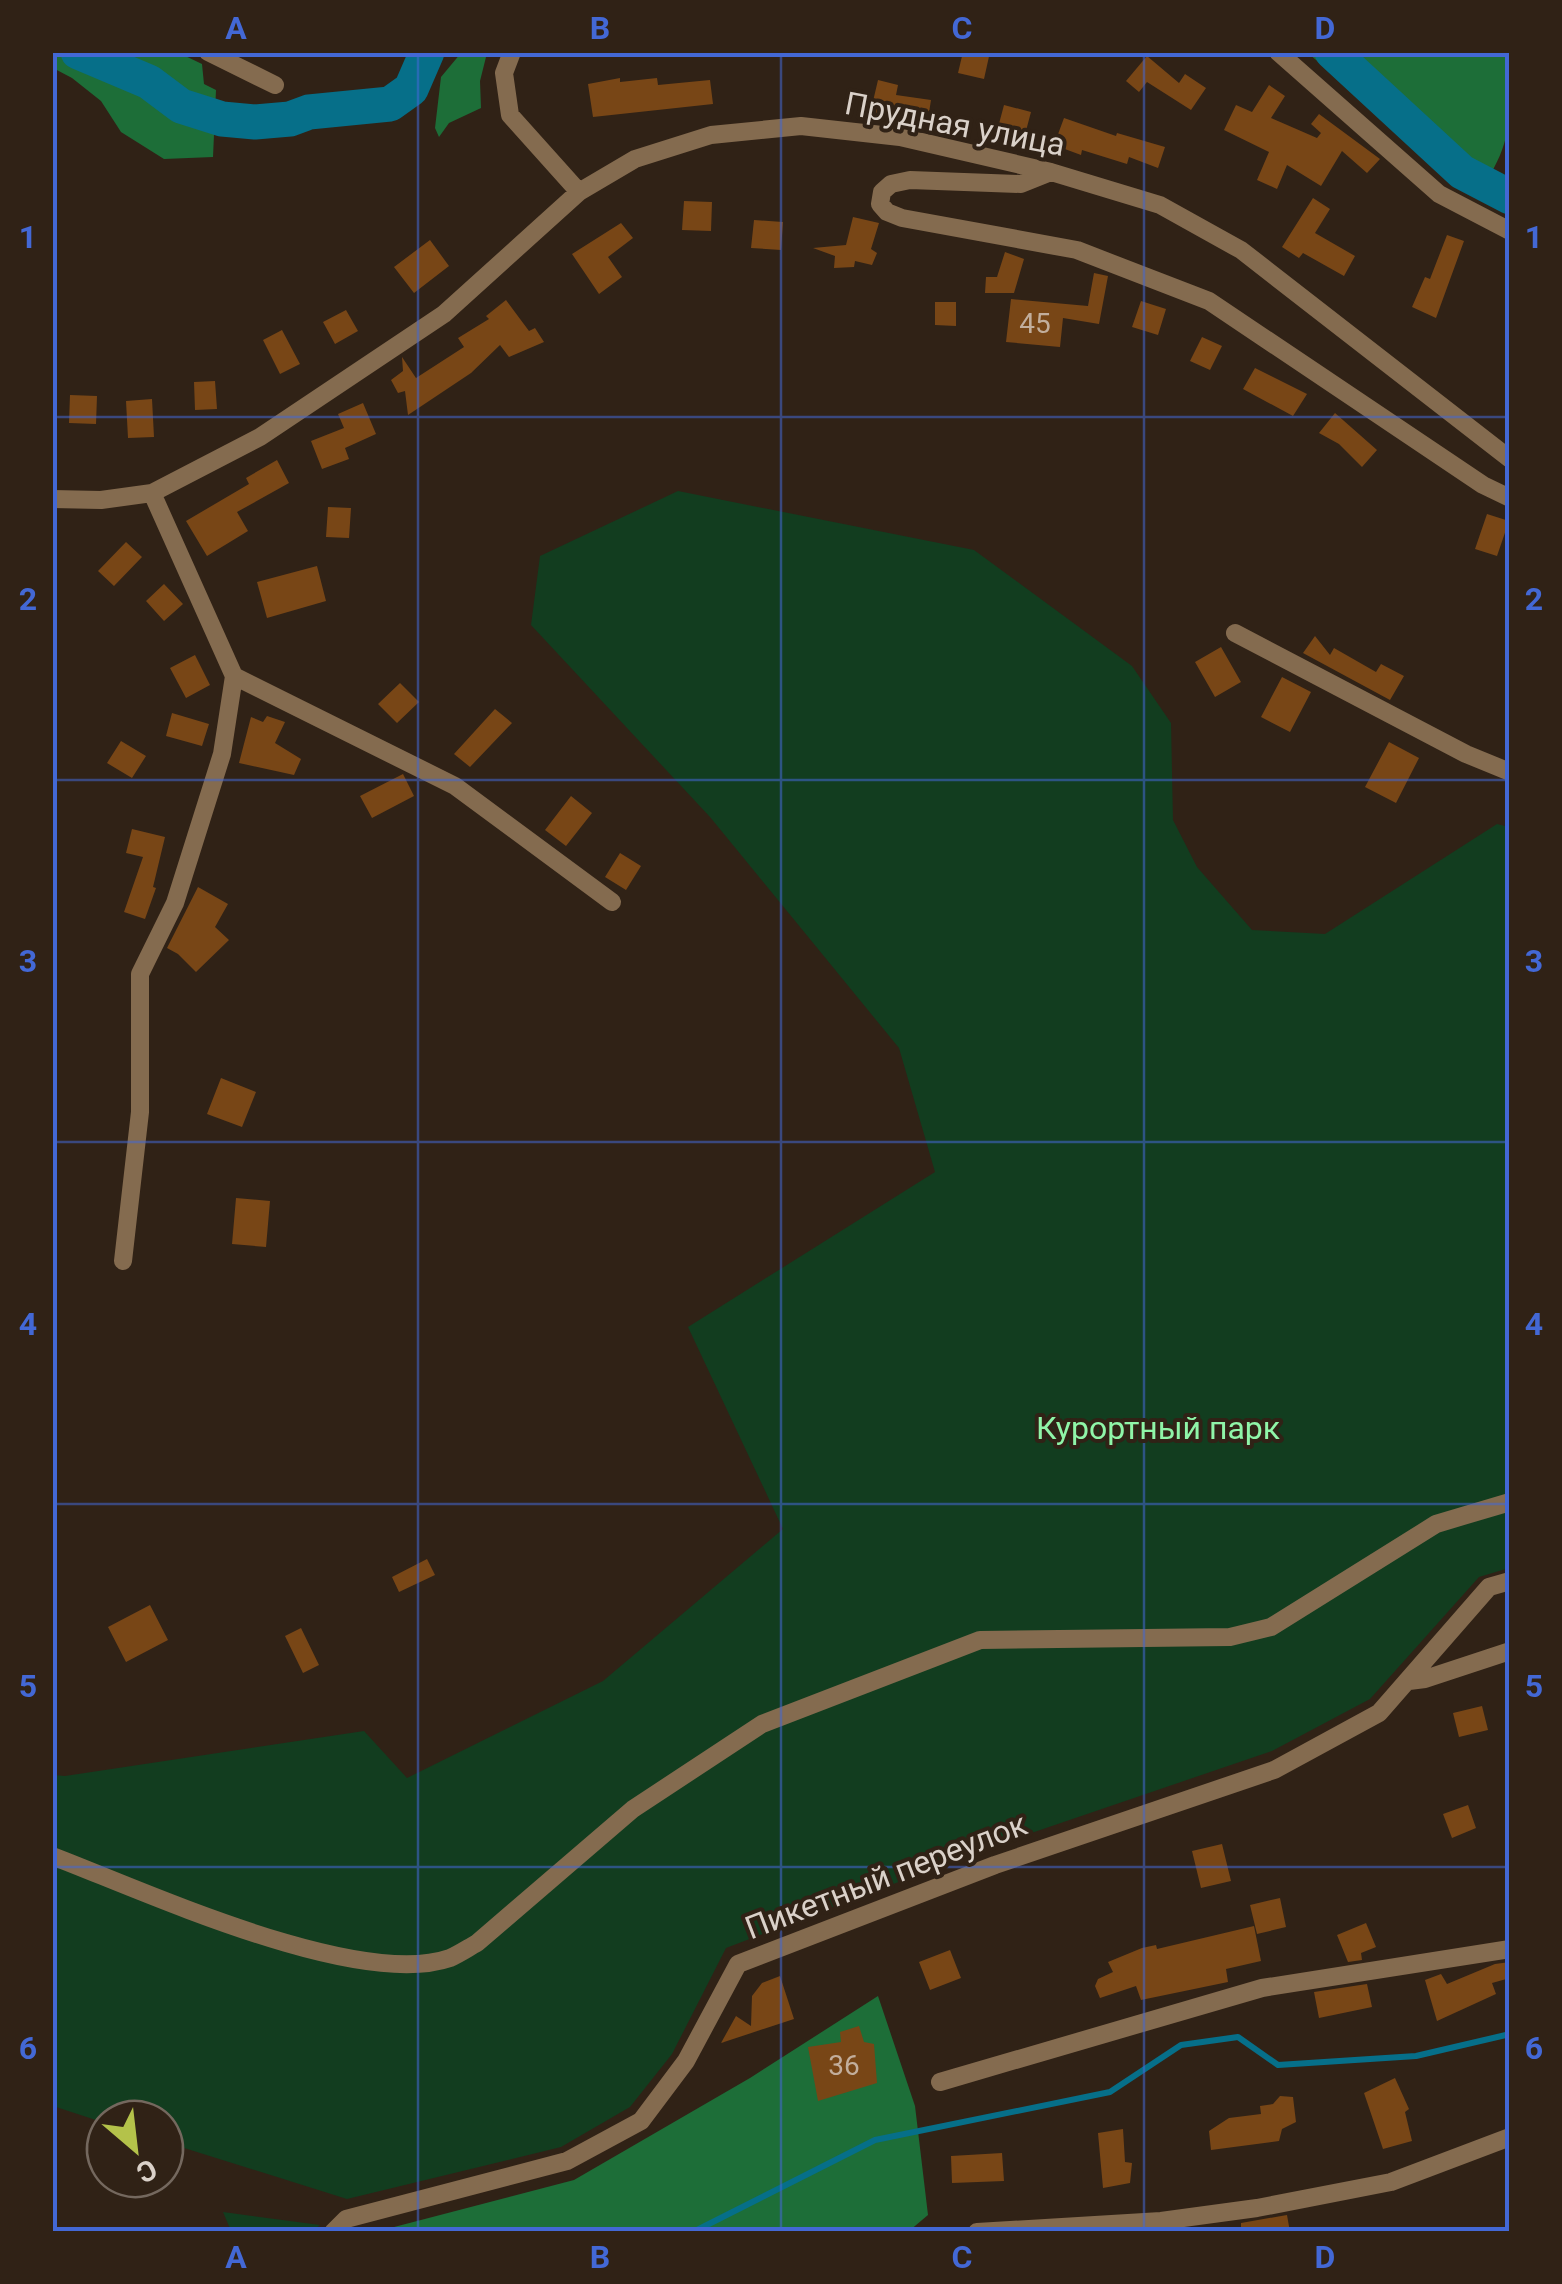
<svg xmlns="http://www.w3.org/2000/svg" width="1562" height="2284" viewBox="0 0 1562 2284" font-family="Roboto,sans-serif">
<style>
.green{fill:#123d1f}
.forest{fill:#1d6e38}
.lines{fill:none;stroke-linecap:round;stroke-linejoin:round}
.stream{stroke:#066f89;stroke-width:6}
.river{stroke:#066f89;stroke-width:35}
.building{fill:#784616}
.minor{stroke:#846b4f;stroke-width:18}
.grid{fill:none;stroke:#4368d5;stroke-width:2.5;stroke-opacity:0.55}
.labels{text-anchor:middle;stroke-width:8;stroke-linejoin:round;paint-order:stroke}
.number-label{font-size:28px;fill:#c2ae9c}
.street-label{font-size:32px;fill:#dad1c9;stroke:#302216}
.park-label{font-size:32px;fill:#8ff5a8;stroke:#302216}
.neatline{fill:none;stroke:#4368d5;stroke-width:4}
.grid-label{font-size:32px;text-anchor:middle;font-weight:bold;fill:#4368d5}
</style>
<rect width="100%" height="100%" fill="#302216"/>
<!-- green -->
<path class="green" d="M678,491L974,550L1132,666L1171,723L1173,820L1197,867L1252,930L1325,934L1497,824L1509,827V1568L1479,1577L1370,1699L1272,1751L990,1847L726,1948L672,2054L630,2107L561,2147L347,2199L165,2142V2119H105V2123L53,2106V1775L65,1776L364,1731L407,1778L603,1681L783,1529L688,1327L935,1172L899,1048L710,817L531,625L540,556Z
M223,2212L320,2225L313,2231H231Z"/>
<!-- forest -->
<path class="forest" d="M52,53H179L202,64L204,84L216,90L213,157L164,159L121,132L101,101L72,78L53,68Z
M461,53H487L480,81L481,108L449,123L439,137L435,128L441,77Z
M1308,53H1509C1510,114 1516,142 1477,194L1448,175Z
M878,1996L915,2106L928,2215L909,2231L375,2232L574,2180L750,2078Z"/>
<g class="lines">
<!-- stream -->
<path class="stream" d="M693,2232L875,2140L1110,2092L1181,2045L1238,2037L1278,2065L1416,2056L1510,2034"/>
<!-- river -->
<path class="river" d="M78,52L149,82L181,106L222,119L255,122L290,119L309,112L390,104L411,89L427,52
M1332,52L1462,172L1510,197"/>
</g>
<!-- building -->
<path class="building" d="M963,52H990L984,79L958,73Z
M1147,56L1179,83L1185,74L1206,88L1191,110L1147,82L1139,92L1126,81Z
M620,78V82L657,78L658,85L710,80L713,104L593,117L588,84Z
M878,80L898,85L896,95L931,100L928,119L892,113L891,119L870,114Z
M1269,85L1285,96L1271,118L1317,138L1321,133L1311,124L1319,114L1380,159L1367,173L1342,151L1321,186L1287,165L1277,189L1257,180L1269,152L1224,130L1236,105L1252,112Z
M1004,105L1031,112L1023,142L996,135Z
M1064,118L1116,136L1117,133L1165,147L1158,168L1129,157L1127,164L1082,150L1081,155L1054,145Z
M1313,198L1330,209L1315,233L1355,256L1344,276L1303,253L1299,258L1282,247Z
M684,201L712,202L711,231L682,230Z
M853,217L879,223L871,249L877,253L872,265L855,261L854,267L834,268L835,256L813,248L846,245Z
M754,220L783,222L781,250L751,248Z
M621,223L633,238L608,257L622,277L599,294L572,254Z
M1447,235L1464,241L1436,318L1412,307L1425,277L1430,279Z
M430,240L449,266L414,293L394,267Z
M1005,252L1024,259L1014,293H985L986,277H997Z
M1094,273L1108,276L1099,324L1063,318L1060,347L1006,342L1011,299L1088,306Z
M506,300L529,331L535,328L544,342L509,357L500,345L471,373L408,415L405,391L398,393L391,380L403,371L402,357L416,378L464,347L458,338L489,319L486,316Z
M1141,301L1166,309L1158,335L1132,327Z
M935,302H956V326L935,325Z
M346,310L358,331L335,344L323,322Z
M282,330L300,364L280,374L263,340Z
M1202,337L1222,346L1210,370L1190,361Z
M1255,368L1307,394L1293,416L1243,389Z
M215,381L217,409L195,410L194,382Z
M70,395L97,396L96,424L69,423Z
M152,399L154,437L128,438L126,401Z
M363,403L376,434L345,448L349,459L322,469L311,441L344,428L338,414Z
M1335,413L1377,450L1362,467L1339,444L1319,433Z
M277,460L289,483L237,512L248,531L207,556L186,521L249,484L246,478Z
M328,507L351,508L349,538L326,537Z
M1487,514L1509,521L1497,556L1475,549Z
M126,542L142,557L114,586L98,571Z
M317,566L326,601L267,618L257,582Z
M164,584L183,604L164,621L146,601Z
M1315,636L1330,655L1334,648L1376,672L1381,664L1404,676L1390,700L1303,653Z
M1221,647L1241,682L1215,697L1195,662Z
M195,655L210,685L186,698L170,668Z
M1282,677L1311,692L1290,732L1261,717Z
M400,683L419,702L397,723L378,704Z
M495,709L512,723L470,767L454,754Z
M172,713L209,724L202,746L166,736Z
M267,716L285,722L275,743L301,759L294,775L239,763L251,717L263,722Z
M121,741L146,756L132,778L107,763Z
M1389,742L1419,758L1396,803L1365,787Z
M403,774L414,796L372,818L360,796Z
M571,796L592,813L566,846L545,830Z
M132,829L165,837L153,887L156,888L145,919L124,912L143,857L126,853Z
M620,853L641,866L626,890L605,877Z
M198,887L228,904L215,927L229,940L196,972L178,954L167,948Z
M221,1078L256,1092L242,1127L207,1114Z
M236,1198L270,1201L266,1247L232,1244Z
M427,1559L435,1575L399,1592L392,1577Z
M150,1605L168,1640L126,1662L108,1627Z
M301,1628L319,1665L303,1673L285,1636Z
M1482,1706L1488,1730L1459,1737L1453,1713Z
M1468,1805L1476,1828L1452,1838L1443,1814Z
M1222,1844L1231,1881L1201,1888L1192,1851Z
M1280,1898L1286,1927L1257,1934L1250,1905Z
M1366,1923L1376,1947L1361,1953L1362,1960L1348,1962L1337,1935Z
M1254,1926L1261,1961L1226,1969L1228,1982L1141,2000L1136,1986L1100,1998L1095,1986L1098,1979L1113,1972L1108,1962L1142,1948L1156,1945L1157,1949Z
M950,1950L961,1978L930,1990L919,1962Z
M1510,1962V1978L1492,1983L1496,1994L1437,2021L1425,1980L1441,1974L1447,1984L1495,1964Z
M780,1976L794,2019L721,2043L736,2016L751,2026L752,1996L762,1983Z
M1367,1984L1372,2007L1319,2018L1314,1992Z
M859,2026L864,2042L874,2044L877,2083L818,2101L808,2047L841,2042L840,2032Z
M1395,2078L1409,2109L1405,2112L1412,2141L1383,2149L1364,2093Z
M1280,2096L1293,2097L1296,2122L1282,2129L1279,2141L1211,2150L1209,2131L1229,2118L1261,2114L1260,2106L1273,2104Z
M1123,2129L1125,2162L1132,2163L1130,2183L1103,2188L1098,2133Z
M1002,2153L1004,2181L952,2183L951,2156Z
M1287,2215L1290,2232H1241V2223Z"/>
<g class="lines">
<!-- minor -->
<path class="minor" d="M208,52L275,85
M512,52L504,73L510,115L579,192
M1278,52L1439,194L1510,231
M1051,172L1021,184L910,180L891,184L882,192L880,204L887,212L902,218L1077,250L1209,301L1483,485L1510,498
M152,493L234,676L455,786L612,902
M52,499L101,500L152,493L260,437L444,314L579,192L635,159L711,135L801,126L900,137L1051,172L1160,205L1241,250L1510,459
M1235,633L1466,754L1510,772
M123,1261L140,1112V974L175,903L222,754L234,676
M1409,1681L1425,1679L1510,1651
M52,1856C144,1891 358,1990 450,1958C459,1954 468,1948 477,1943L633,1809L762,1724L980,1640L1230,1637L1271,1627L1436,1524L1510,1502
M940,2082L1262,1988L1510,1949
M333,2232L346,2219L567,2161L641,2121L686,2061L738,1964L995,1865L1274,1770L1379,1713L1489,1587L1510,1581
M977,2232L1161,2221L1257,2208L1391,2182L1510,2137"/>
</g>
<!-- grid -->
<path class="grid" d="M418,52V2232M781,52V2232M1144,52V2232M52,417H1510M52,780H1510M52,1142H1510M52,1504H1510M52,1867H1510"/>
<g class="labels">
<!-- number labels -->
<g class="number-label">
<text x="1035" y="333">45</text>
<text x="844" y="2075">36</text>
</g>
<!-- street labels -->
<g class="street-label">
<text transform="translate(955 124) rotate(11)" y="11">Прудная улица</text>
<text transform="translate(886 1876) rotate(-21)" y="11">Пикетный переулок</text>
</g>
<!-- park labels -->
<g class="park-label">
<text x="1158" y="1439">Курортный парк</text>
</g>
</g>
<!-- border -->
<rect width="1562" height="2284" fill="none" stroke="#302216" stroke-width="110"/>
<!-- north arrow -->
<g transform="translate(135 2149) rotate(152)"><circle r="48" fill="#302216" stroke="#74685e" stroke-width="2.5"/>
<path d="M0-8L18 38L0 25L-18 38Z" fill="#b4c24a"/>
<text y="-15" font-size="28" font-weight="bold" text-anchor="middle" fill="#dad1c9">С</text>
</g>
<rect x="55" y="55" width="1452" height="2174" class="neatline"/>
<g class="grid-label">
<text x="236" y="39">A</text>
<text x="600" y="39">B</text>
<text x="962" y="39">C</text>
<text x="1325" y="39">D</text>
<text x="28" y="248">1</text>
<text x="1534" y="248">1</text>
<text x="28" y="610">2</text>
<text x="1534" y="610">2</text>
<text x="28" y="972">3</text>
<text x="1534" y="972">3</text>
<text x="28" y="1335">4</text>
<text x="1534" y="1335">4</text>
<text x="28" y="1697">5</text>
<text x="1534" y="1697">5</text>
<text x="28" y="2059">6</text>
<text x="1534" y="2059">6</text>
<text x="236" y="2268">A</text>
<text x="600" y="2268">B</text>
<text x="962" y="2268">C</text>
<text x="1325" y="2268">D</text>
</g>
</svg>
